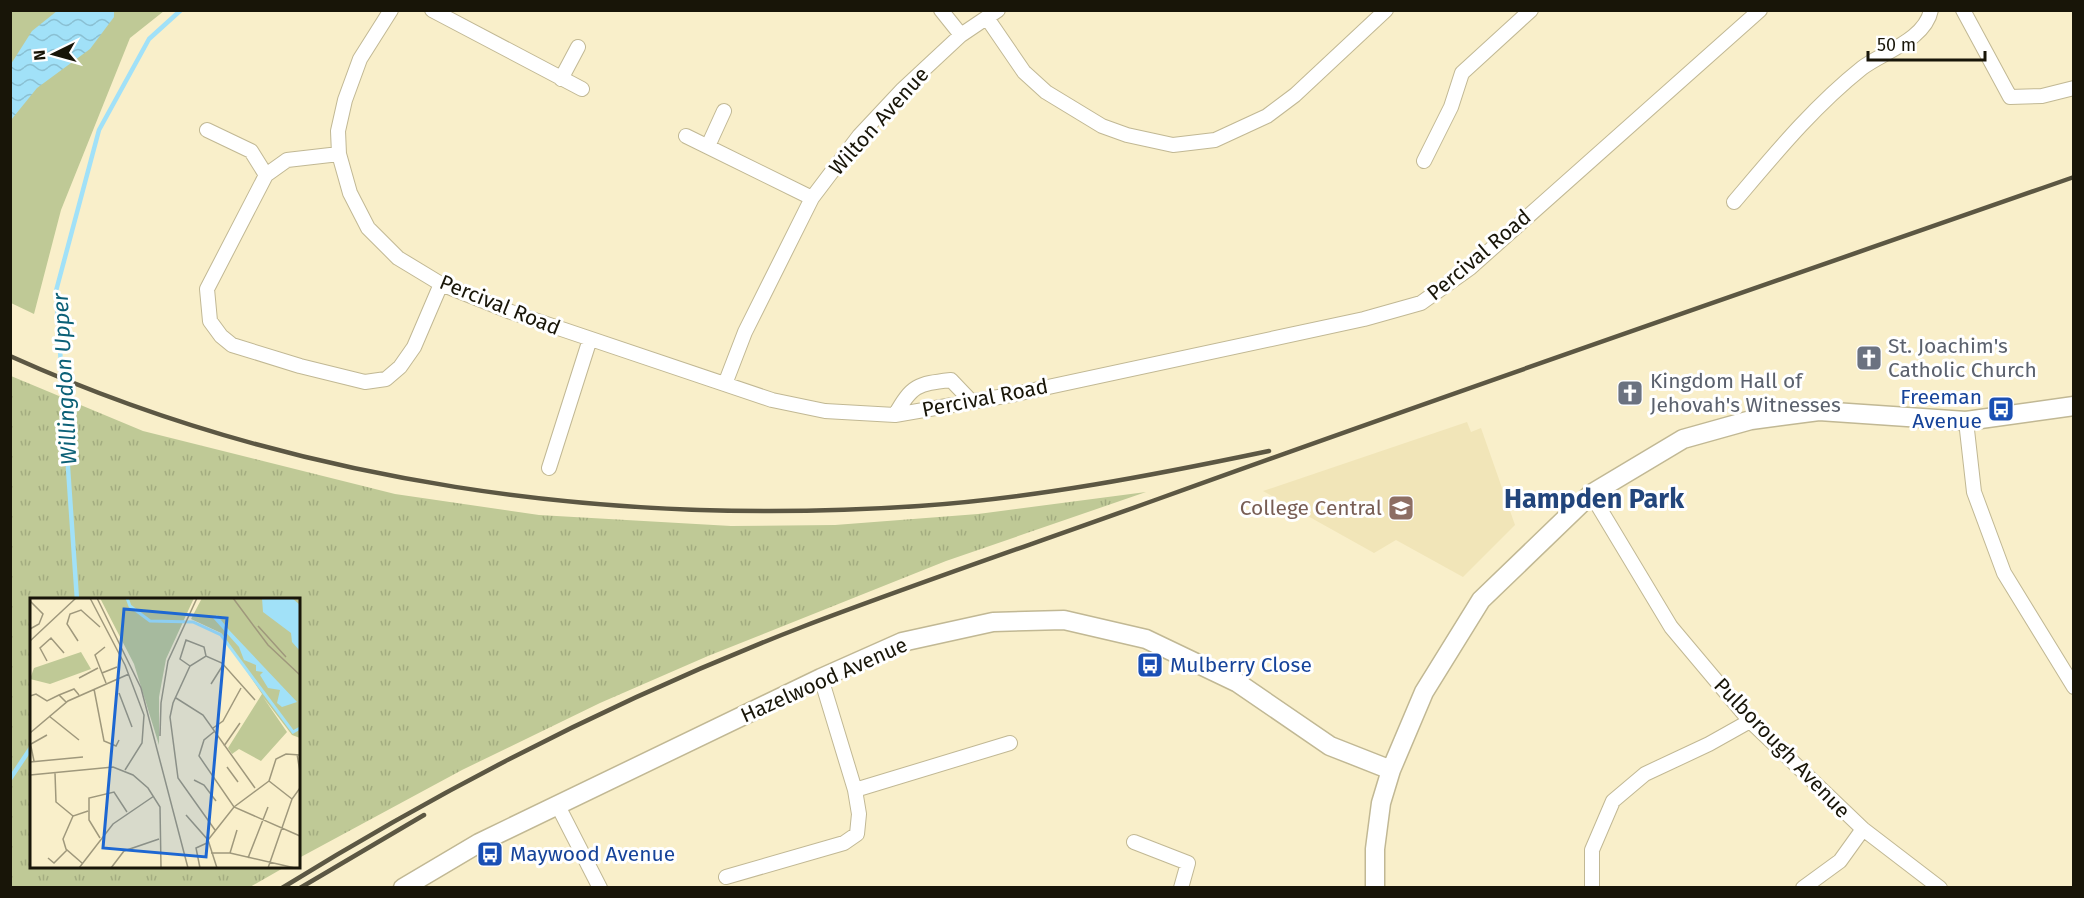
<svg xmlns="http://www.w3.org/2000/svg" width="2084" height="898" viewBox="0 0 2084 898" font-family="'Fira Sans',sans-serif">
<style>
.built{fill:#f1e5b8}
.grass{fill:url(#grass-tufts)}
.park{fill:#bfc996}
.water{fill:url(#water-waves)}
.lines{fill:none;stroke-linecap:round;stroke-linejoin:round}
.stream{stroke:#a1e1f8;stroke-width:4.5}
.street-casing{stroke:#c1b894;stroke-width:16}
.secondary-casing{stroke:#c1b894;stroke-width:21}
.street{stroke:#fff;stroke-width:14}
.secondary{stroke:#fff;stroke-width:18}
.rail{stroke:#5c5743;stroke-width:4.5}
.labels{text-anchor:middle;stroke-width:6;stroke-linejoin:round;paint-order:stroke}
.street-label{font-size:21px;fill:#181508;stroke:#fff}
.worship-label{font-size:21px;fill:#5b616d;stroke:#fff;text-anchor:start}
.transit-label{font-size:21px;fill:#164399;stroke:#fff;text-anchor:start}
.education-label{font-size:21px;fill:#785e54;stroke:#fff;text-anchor:end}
.water-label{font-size:22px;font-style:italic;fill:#0b6077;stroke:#fff}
.district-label{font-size:27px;font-weight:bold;fill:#22457b;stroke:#fff}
.inset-river{fill:none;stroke:#a1e1f8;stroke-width:3}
.inset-road{fill:none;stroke:#9f987c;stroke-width:1.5}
.view{fill:#1d67d2;fill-opacity:0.15;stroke:#1d67d2;stroke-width:3}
.inset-edge{fill:none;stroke:#181508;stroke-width:3}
</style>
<defs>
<pattern id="grass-tufts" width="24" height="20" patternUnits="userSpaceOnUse" patternTransform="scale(1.5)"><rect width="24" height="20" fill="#bfc996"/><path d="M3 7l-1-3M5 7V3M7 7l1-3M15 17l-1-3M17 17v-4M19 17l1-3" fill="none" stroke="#a3ac80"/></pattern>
<pattern id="water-waves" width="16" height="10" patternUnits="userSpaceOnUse" patternTransform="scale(1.5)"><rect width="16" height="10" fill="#a1e1f8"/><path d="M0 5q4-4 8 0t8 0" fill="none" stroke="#8ac0d3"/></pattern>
</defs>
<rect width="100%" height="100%" fill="#f9efca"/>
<!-- built -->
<path class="built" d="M1467,422L1471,432L1481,428L1515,525L1463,577L1396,540L1374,553L1263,491Z"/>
<!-- grass -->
<path class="grass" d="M11,376L143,431L395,494L539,515L731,526L835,525L978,514L1146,492L946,561L708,656L600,703L462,770L299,858L298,600H32V866L285,867L250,887H11Z"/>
<!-- park -->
<path class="park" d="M11,11H164L130,38L61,210L34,314L11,303Z"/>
<!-- water -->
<path class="water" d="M57,11H114V17L90,49L37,88L11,120V64L32,31Z"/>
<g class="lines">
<!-- stream -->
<path class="stream" d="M77,600L56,291L99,130L149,39L181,10
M10,779L32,746"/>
<defs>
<path id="street" d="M391,10L360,59L345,100L338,131L339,154L350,193L368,228L398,258L441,284L511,312L772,400L825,411L895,415L1016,394L1364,319L1421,303L1470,268L1760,10
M432,10L582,89
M941,10L961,35
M1963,10L2010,97L2042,96L2074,88
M987,18L1024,72L1046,92L1102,126L1127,135L1173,145L1215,140L1267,116L1295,95L1386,10
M561,79L578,47
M207,130L251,151L266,175
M686,136L812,198
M708,146L724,111
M339,154L287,160L266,175L207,289L210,321L221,336L232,345L300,366L365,382L386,379L400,367L414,347L441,284
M1424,161L1451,107L1462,73L1531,10
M1734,202C1774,155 1813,107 1862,68C1883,52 1925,40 1931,10
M725,384L745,332L812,198L859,136L903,89L961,35L998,10
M895,415C912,385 917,384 951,380L971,401
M1966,421L1974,492L2004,573L2074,687
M549,468L590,339
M1591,494L1671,627L1750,721L1863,829L1940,888
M821,678L855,790
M557,804L600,888
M1134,842L1188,863L1181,888
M726,877L844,843L857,834L859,814L855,790L1010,743
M1592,888V850L1613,801L1645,774L1709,744L1750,721
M1803,888L1840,861L1863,829"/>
<path id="secondary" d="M403,888L479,843L821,678L902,642L993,622L1064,620L1146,639L1238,683L1330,746L1391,770
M1375,888V849L1381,803L1391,770L1424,692L1481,600L1591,494L1683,439L1751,420L1819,411L1966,421L2074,406"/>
</defs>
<!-- street casing -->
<use href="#street" class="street-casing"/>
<!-- secondary casing -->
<use href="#secondary" class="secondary-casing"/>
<!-- street -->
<use href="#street" class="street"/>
<!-- secondary -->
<use href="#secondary" class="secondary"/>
<!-- rail -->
<path class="rail" d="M10,356C294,484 610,527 919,506C1036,498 1154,475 1269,451
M282,888C447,786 621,697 802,627C920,582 1039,542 1158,499C1462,389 1768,284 2074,177
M300,888L424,815"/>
</g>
<!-- icons -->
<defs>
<symbol id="church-square" viewBox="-11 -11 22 22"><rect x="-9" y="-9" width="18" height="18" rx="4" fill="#6b7280" stroke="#fff"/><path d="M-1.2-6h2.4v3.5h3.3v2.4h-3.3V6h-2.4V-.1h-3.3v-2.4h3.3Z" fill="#fff"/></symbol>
<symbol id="bus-square" viewBox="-11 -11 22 22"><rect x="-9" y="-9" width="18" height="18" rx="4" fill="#1a4fb4" stroke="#fff"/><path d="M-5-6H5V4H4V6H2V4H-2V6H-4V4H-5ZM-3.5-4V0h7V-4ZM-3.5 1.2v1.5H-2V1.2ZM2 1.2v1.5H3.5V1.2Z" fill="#fff"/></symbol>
<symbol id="school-square" viewBox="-11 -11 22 22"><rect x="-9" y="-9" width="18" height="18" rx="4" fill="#8d6e63" stroke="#fff"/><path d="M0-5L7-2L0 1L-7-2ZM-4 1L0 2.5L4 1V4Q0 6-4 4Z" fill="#fff"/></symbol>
</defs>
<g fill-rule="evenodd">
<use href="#church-square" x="1854" y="343" width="30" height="30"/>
<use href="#church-square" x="1615" y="378" width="30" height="30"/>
<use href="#bus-square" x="1986" y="394" width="30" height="30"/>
<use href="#school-square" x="1386" y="493" width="30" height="30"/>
<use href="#bus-square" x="1135" y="650" width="30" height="30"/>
<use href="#bus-square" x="475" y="839" width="30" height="30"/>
</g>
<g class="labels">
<!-- street labels -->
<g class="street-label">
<text transform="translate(879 121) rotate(-48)" y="7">Wilton Avenue</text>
<text transform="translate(1479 255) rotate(-40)" y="7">Percival Road</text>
<text transform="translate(500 305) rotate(22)" y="7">Percival Road</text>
<text transform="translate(985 398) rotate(-11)" y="7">Percival Road</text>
<text transform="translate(824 680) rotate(-24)" y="7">Hazelwood Avenue</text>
<text transform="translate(1782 748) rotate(46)" y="7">Pulborough Avenue</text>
</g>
<!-- worship labels -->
<g class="worship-label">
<text x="1888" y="353">St. Joachim's<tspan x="1888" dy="24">Catholic Church</tspan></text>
<text x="1650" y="388">Kingdom Hall of<tspan x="1650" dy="24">Jehovah's Witnesses</tspan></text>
</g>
<!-- transit labels -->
<g class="transit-label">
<text x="1982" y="404" text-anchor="end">Freeman<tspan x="1982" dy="24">Avenue</tspan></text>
<text x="1170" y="672">Mulberry Close</text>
<text x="510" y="861">Maywood Avenue</text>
</g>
<!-- education labels -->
<g class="education-label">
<text x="1382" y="515">College Central</text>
</g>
<!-- water labels -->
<g class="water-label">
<text transform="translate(64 379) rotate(-93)" y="8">Willingdon Upper</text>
</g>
<!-- district labels -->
<g class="district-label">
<text x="1594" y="508">Hampden Park</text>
</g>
</g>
<!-- overview -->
<g transform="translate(30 598)">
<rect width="270" height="270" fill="#f9efca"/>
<path d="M70,0H164L136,61L129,99V147L104,66Z" fill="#bfc996"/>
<path d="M172,0H270V140L262,137L233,99L257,134L231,163L209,151L202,156L198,150L232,96L191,35L161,21ZM51,54L61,71L20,86L0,81L4,70Z" fill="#bfc996"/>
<path d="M232,0H262L270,7V53L262,44L261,35L233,14ZM187,17L199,32L267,104L252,109L247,105L250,92L238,90L230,77L233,74L226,73V67L214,62L209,49L183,20Z" fill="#a1e1f8"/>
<path class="inset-river" d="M97,0L100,8L120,23L163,24L191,37L263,134L270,130"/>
<path class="inset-road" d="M60,0L95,67L114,117L112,145L95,172M67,0L111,90L158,270M203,0L238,47L270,77M0,3L13,16L9,26L0,31M228,28L256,59M0,43L46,0M48,43L37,26L40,16L51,12L70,29M17,63L10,50L21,40L34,55M160,68L150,61L156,42L174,49L176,58M72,75L65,57L75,49M49,80L68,70M76,85L72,75L87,69M181,86L193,67M64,91L74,143L86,148L89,142M89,95L102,129M29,97L44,91L49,97M0,98L6,96L17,103L29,97L36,104M146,100L173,117L225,190M19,118L49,142M183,130L193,123L211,90M185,133L174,142L169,158L204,209L270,238M0,135L38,103L99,76M130,138L131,105L138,63L167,0M0,144L4,163M1,146L17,137M194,148L210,125M267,156L270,174M0,164L53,159M197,169L208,184M25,175L26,204L43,218M0,177L83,169L103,177L118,190L130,209L131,270M164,182L174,187L186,203M239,183L246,161L256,156L270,157M239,183L262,201M156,217L178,242L187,270M185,232L148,180L140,119L143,105L160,68L176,58L192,65L225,102M70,240L59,222V200L84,194L97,214M178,242L204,209L239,183M181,255H200L265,270M200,255L207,232M18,260L24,265L37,252M218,260L238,209M52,265L36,251L33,241L43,218L58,213M49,270L83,226L124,198M81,270L94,253L129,241M170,270L166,250L177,245M238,270L262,201L270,190"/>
<path class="view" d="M94,11L197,20L176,259L73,250Z"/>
<rect width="270" height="270" class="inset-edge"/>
</g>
<!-- border -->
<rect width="2084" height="898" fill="none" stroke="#181508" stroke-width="24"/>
<!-- north arrow -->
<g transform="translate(54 54) rotate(265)" stroke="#ffffff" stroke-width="4.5" paint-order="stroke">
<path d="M0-4.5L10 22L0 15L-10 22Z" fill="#181508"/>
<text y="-9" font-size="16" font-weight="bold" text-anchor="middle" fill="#181508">N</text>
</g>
<!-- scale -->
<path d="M1868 51v9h117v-9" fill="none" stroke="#181508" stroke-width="3"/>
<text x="1877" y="51" font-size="18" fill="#181508" stroke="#ffffff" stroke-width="4.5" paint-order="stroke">50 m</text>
</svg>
